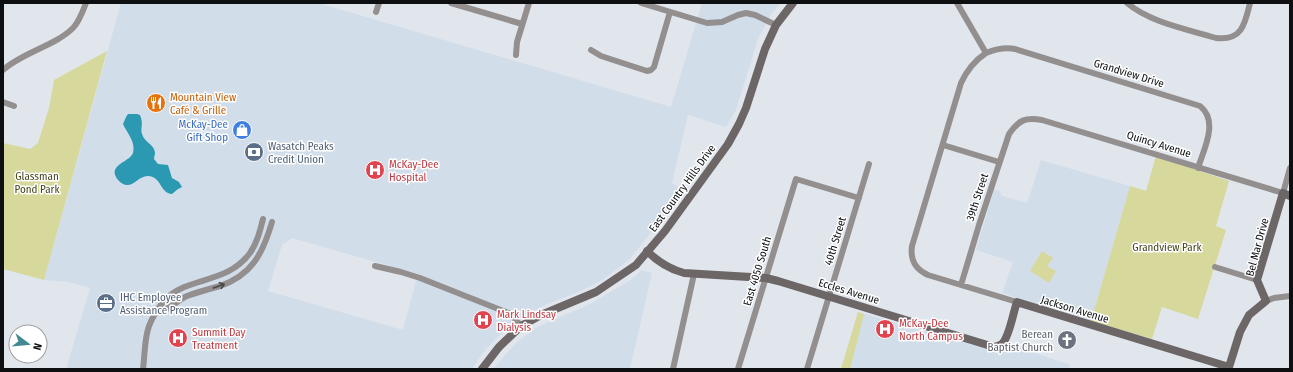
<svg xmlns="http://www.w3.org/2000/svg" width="1293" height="372" viewBox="0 0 1293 372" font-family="'Fira Sans Condensed',sans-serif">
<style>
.built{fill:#d2ddea;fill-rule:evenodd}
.green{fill:#d6d99b}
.water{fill:#2a99b1}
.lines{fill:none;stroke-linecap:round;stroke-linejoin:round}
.street{stroke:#938f8f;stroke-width:6}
.secondary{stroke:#6c6666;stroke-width:8}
.oneway{stroke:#49494a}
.labels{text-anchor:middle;stroke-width:3;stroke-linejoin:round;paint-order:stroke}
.street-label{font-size:11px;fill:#0d0f11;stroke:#fff}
.food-label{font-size:11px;fill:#c56008;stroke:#fff;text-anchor:start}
.shop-label{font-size:11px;fill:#366cbe;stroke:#fff;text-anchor:end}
.service-label{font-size:11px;fill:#4e5e75;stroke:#fff;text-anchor:start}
.health-label{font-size:11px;fill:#be3a42;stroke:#fff;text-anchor:start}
.park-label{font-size:11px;fill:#44451a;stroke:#fff}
.worship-label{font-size:11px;fill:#5b616d;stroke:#fff;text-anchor:end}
</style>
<rect width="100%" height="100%" fill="#e1e6ed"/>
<!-- built -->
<path class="built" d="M121,3H319L671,107L702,3H781L772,13L758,39L736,110L726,127L688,115L672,183L684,191L630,259L601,281L576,293L543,306L525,317L502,333L486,349L472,369H66L90,288L68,282L44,280ZM292,238L418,274L403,330L268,291L282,245Z
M1041,160L1130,186L1091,321L1002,293L1013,262L976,250L994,190L999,191L1002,196L1027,203Z
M642,270L652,273L630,369H493L516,343L537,327L590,304L629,281Z
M858,312L994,351H1000L1004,349L1008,344L1071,365L1069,369H841Z"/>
<!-- green -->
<path class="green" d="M107,51L44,280L3,269V143L30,149L38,143L49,108L54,80Z
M1156,156L1229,181L1216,226L1226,230L1198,319L1162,307L1152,339L1091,321L1130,186L1146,191Z
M1042,251L1053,258L1047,266L1056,271L1049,283L1030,271Z
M858,312L864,314L850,369H841Z"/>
<!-- water -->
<path class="water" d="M128,114H137L140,115C144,124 140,128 142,134C144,142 155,145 155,153C155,155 154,157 154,159L158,164L168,165L172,178L179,182L182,187L178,189L172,194C160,193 162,178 149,176C140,175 135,185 127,185C124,185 121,183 119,181C105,165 129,163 133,153C136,142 127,133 123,124L126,117Z"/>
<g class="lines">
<!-- street -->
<path class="street" d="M451,3L522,24
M641,3L707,23L722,22L738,15L746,13L755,15L776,25
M957,3L986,53C996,49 1004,47 1015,49L1200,106C1219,121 1204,149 1198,168
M1127,3C1151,23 1187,29 1216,38C1242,41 1245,24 1250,3
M376,12L379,3
M591,50L601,56L647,71L651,70L654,67L670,12
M986,53C974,61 967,70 961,83L912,246C910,260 915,269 928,275L1017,302
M516,55L517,42L529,3
M3,70C23,52 55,46 73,28C79,22 83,11 86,3
M3,102L14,106
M943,145L999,162
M375,266L401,272L420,278L511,314L521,326
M1215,267L1257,280
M961,285L979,225L1009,134C1019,120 1025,117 1042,120L1283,193L1290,168
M1266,301L1274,298L1290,296
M158,312C169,311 177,300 187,296C198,292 209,289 220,286C252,275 263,253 272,222
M143,369C145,355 144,340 149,326C152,318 160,304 167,298C191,276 227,284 250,253C257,243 260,231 263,219
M673,369L694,274
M738,369L796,179L859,198
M807,369L869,164"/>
<!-- secondary -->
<path class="secondary" d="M647,251C658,262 669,269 684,273L766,278L778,281L994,347C997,346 1000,346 1003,343C1010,334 1013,313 1017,302L1229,367L1240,332L1249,315L1266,301L1257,280L1283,193L1290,196
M482,369L499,347L521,326L541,315L596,292L636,265L665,231L728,144L739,124L746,108L765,49L776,25L793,3"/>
</g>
<!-- one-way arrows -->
<defs><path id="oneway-shaft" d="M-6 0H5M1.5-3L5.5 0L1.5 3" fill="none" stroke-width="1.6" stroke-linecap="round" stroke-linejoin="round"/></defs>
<use class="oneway" href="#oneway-shaft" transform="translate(219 286) rotate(-19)"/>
<!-- icons -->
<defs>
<symbol id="restaurant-disc" viewBox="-11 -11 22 22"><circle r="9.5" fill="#e8710a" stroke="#fff"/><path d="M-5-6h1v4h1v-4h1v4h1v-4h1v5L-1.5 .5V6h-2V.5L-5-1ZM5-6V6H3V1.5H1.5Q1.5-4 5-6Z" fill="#fff"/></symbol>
<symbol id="shop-disc" viewBox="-11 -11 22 22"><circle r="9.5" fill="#3f7fe0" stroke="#fff"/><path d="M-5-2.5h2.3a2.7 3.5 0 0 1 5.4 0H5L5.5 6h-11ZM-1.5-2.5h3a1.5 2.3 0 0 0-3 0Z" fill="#fff"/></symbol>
<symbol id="bank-disc" viewBox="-11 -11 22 22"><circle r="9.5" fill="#5c6f8a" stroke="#fff"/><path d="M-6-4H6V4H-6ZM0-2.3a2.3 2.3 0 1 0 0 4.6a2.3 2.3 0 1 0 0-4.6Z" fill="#fff"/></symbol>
<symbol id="hospital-disc" viewBox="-11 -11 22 22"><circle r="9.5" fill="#e0444e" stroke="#fff"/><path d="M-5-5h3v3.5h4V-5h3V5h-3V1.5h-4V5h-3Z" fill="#fff"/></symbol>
<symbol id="office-disc" viewBox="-11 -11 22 22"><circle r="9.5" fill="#5c6f8a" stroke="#fff"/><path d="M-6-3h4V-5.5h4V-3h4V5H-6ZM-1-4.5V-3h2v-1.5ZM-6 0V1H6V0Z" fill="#fff"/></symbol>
<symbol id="church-disc" viewBox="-11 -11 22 22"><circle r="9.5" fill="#6b7280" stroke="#fff"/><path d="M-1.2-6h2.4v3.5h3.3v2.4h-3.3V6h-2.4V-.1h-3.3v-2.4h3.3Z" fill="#fff"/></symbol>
</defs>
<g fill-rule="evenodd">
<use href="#restaurant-disc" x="145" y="92" width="22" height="22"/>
<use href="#shop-disc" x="231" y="119" width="22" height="22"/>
<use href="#bank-disc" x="243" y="141" width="22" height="22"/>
<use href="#hospital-disc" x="364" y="159" width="22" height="22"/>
<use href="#office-disc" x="95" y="292" width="22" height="22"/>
<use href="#hospital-disc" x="472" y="309" width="22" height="22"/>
<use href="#hospital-disc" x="874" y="318" width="22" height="22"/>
<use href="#hospital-disc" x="167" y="327" width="22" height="22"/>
<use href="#church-disc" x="1056" y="329" width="22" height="22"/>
</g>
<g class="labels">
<!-- street labels -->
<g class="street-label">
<text transform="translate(1129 73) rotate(17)" y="4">Grandview Drive</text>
<text transform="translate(1159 144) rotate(17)" y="4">Quincy Avenue</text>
<text transform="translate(682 188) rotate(-54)" y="4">East Country Hills Drive</text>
<text transform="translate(977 197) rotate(-72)" y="4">39th Street</text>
<text transform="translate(835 241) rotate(-73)" y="4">40th Street</text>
<text transform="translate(1257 247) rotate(-75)" y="4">Bel Mar Drive</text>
<text transform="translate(757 271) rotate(-73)" y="4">East 4050 South</text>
<text transform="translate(849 291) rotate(17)" y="4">Eccles Avenue</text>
<text transform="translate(1075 309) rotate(17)" y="4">Jackson Avenue</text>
</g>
<!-- food labels -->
<g class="food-label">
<text x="170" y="101">Mountain View<tspan x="170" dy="13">Café &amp; Grille</tspan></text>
</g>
<!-- shop labels -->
<g class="shop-label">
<text x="228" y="128">McKay-Dee<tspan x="228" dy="13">Gift Shop</tspan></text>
</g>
<!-- service labels -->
<g class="service-label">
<text x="268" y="150">Wasatch Peaks<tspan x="268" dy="13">Credit Union</tspan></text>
<text x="120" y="301">IHC Employee<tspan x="120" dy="13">Assistance Program</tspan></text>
</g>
<!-- health labels -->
<g class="health-label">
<text x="389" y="168">McKay-Dee<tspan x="389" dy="13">Hospital</tspan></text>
<text x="497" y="318">Mark Lindsay<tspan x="497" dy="13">Dialysis</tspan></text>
<text x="899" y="327">McKay-Dee<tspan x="899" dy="13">North Campus</tspan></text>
<text x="192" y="336">Summit Day<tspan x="192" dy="13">Treatment</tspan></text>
</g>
<!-- park labels -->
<g class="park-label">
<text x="37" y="180">Glassman<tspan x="37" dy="13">Pond Park</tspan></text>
<text x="1167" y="251">Grandview Park</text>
</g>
<!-- worship labels -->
<g class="worship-label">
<text x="1053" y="338">Berean<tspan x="1053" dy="13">Baptist Church</tspan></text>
</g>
</g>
<!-- border -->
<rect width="1293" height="372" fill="none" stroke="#0d0f11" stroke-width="8"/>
<!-- north arrow -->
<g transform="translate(28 344) rotate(106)"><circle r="19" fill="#ffffff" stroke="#9e9fa0"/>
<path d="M0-3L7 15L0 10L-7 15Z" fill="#428991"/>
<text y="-6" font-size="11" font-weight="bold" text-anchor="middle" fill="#0d0f11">N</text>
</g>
</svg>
